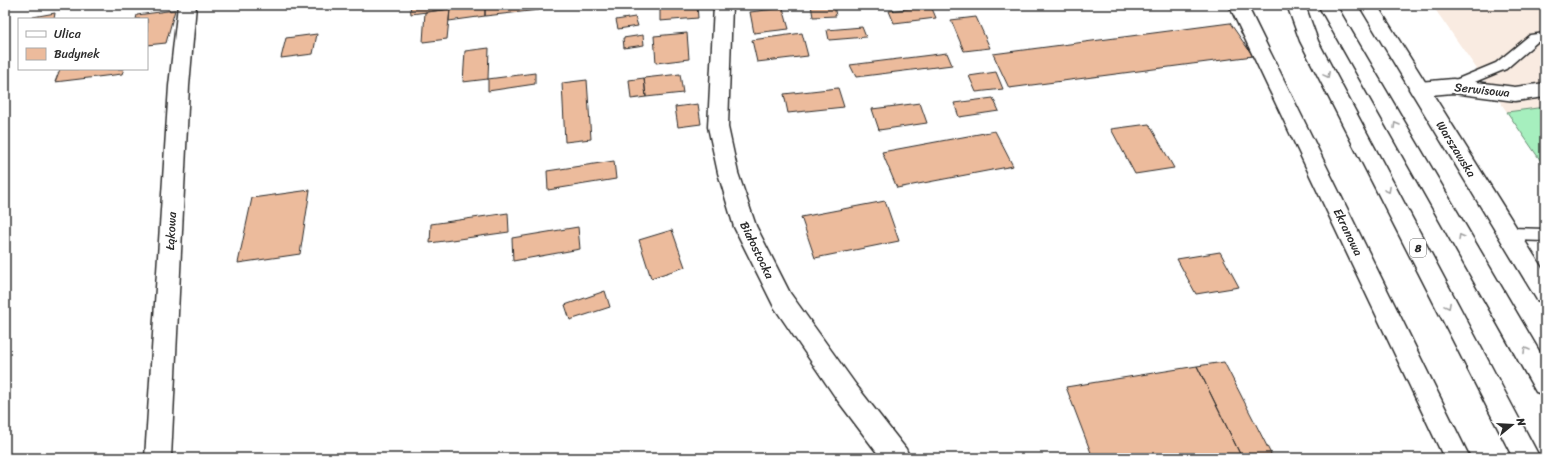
<svg xmlns="http://www.w3.org/2000/svg" width="1550" height="463" viewBox="0 0 1550 463" font-family="Sriracha,sans-serif">
<style>
.built{fill:#f9ebe1}
.green{fill:#a6efbe;stroke:#688d74}
.building{fill:#ecbb9c;stroke:#2b2b2b}
.lines{fill:none;stroke-linecap:round;stroke-linejoin:round}
.service-casing{stroke:#2b2b2b;stroke-width:3}
.minor-casing{stroke:#2b2b2b;stroke-width:3}
.tertiary-casing{stroke:#2b2b2b;stroke-width:3}
.trunk-casing{stroke:#2b2b2b;stroke-width:3}
.service{fill:#fff;fill-rule:evenodd}
.minor{fill:#fff;fill-rule:evenodd}
.tertiary{fill:#fff;fill-rule:evenodd}
.trunk{fill:#fff;fill-rule:evenodd}
.oneway{stroke:#a0a0a0}
.labels{text-anchor:middle;stroke-width:4;stroke-linejoin:round;paint-order:stroke}
.shield{fill:#fff;stroke:#6b6b6b;stroke-width:1}
.shield-label{font-size:11px;font-weight:bold;fill:#2b2b2b}
.street-label{font-size:12px;fill:#2b2b2b;stroke:#fff}
</style>
<rect width="100%" height="100%" fill="#fff"/>
<filter id="ink" filterUnits="userSpaceOnUse"><feTurbulence type="fractalNoise" baseFrequency=".025" numOctaves="2"/><feDisplacementMap in="SourceGraphic" scale="8" xChannelSelector="R" yChannelSelector="G"/><feConvolveMatrix kernelMatrix="1 2 1 2 8 2 1 2 1" color-interpolation-filters="sRGB"/></filter>
<g filter="url(#ink)">
<!-- built -->
<path class="built" d="M1432,5H1545V167L1507,112Z"/>
<!-- green -->
<path class="green" d="M1545,107V167L1507,112Z"/>
<!-- building -->
<path class="building" d="M410,5H450V9L411,14Z
M539,5V10L485,16V6Z
M660,5H697L698,18L660,21Z
M811,5H834L836,16L813,17Z
M485,6V16L449,21L450,9Z
M931,6L936,18L894,23L889,11Z
M783,8L789,29L754,33L750,12Z
M450,9L447,39L423,42L425,12Z
M175,10L166,43L147,45V19H136L137,15Z
M55,13L54,19H33V17Z
M635,17L638,26L618,29L616,20Z
M976,17L990,48L964,51L951,20Z
M1230,23L1253,56L1009,88L993,54Z
M862,27L866,37L829,40L827,30Z
M687,33L689,59L656,63L654,36Z
M802,33L808,56L757,62L752,40Z
M317,34L313,54L281,58L286,38Z
M643,35L644,45L624,48L623,38Z
M489,48L488,79L463,82L465,51Z
M947,53L952,65L856,77L850,65Z
M60,69H124L122,74L55,82Z
M996,72L1003,89L976,92L969,76Z
M535,73V84L488,91V79Z
M680,74L683,93L646,97L644,78Z
M644,78L646,97L631,99L629,80Z
M587,80L591,139L565,142L562,83Z
M838,88L844,107L788,113L784,94Z
M993,98L999,111L959,117L954,103Z
M920,103L927,123L879,130L872,109Z
M698,104L701,124L678,127L675,107Z
M1149,124L1174,168L1135,174L1111,129Z
M995,131L1013,166L897,188L882,152Z
M614,161L616,179L548,190L547,171Z
M310,190L300,254L238,263L252,198Z
M885,201L899,241L815,258L801,217Z
M508,213L509,232L430,243L431,224Z
M578,227L580,249L513,261L512,238Z
M672,230L685,267L651,278L639,240Z
M1220,252L1239,287L1196,294L1177,259Z
M605,291L610,307L570,320L565,305Z
M1224,362L1273,458H1242L1197,366Z
M1197,366L1242,458H1093L1066,387Z"/>
<g class="lines">
<defs>
<path id="service" d="M1545,33V41L1537,42L1506,69L1453,91L1448,89L1446,86L1448,83L1496,63L1530,35Z
M1508,228L1545,229V241L1508,240L1503,238L1500,234L1503,230Z"/>
<path id="minor" d="M178,5H196L189,86L171,458H145L169,86Z
M714,5H732L728,127L738,173L756,226L790,293L856,385L906,449L910,458H881L838,401L774,307L734,227L718,173L708,127Z
M1229,5H1247L1470,458H1444Z
M1453,79L1515,87L1545,83V97L1515,101L1453,93L1419,96L1412,94L1409,89L1412,84L1419,82Z"/>
<path id="tertiary" d="M1359,5H1377L1545,273V303L1537,300Z"/>
<path id="trunk" d="M1287,5H1305L1318,41L1540,458H1513L1300,41Z
M1318,5H1336L1545,361V395L1536,392Z"/>
</defs>
<!-- service casing -->
<use href="#service" class="service-casing"/>
<!-- minor casing -->
<use href="#minor" class="minor-casing"/>
<!-- tertiary casing -->
<use href="#tertiary" class="tertiary-casing"/>
<!-- trunk casing -->
<use href="#trunk" class="trunk-casing"/>
<!-- service -->
<use href="#service" class="service"/>
<!-- minor -->
<use href="#minor" class="minor"/>
<!-- tertiary -->
<use href="#tertiary" class="tertiary"/>
<!-- trunk -->
<use href="#trunk" class="trunk"/>
</g>
<!-- one-way arrows -->
<defs><path id="oneway-chevron" d="M-2-3.5L2.5 0L-2 3.5" fill="none" stroke-width="1.6" stroke-linecap="round" stroke-linejoin="round"/></defs>
<g class="oneway">
<use href="#oneway-chevron" transform="translate(1327 75) rotate(62)"/>
<use href="#oneway-chevron" transform="translate(1396 125) rotate(-120)"/>
<use href="#oneway-chevron" transform="translate(1388 190) rotate(62)"/>
<use href="#oneway-chevron" transform="translate(1461 237) rotate(-120)"/>
<use href="#oneway-chevron" transform="translate(1448 306) rotate(62)"/>
<use href="#oneway-chevron" transform="translate(1526 350) rotate(-120)"/>
</g>
</g>
<g class="labels">
<!-- shield labels -->
<rect class="shield" x="1410" y="239" width="16" height="18" rx="3"/>
<g class="shield-label">
<text x="1418" y="252">8</text>
</g>
<!-- street labels -->
<g class="street-label">
<text transform="translate(1482 90) rotate(6)" y="4">Serwisowa</text>
<text transform="translate(1456 149) rotate(58)" y="4">Warszawska</text>
<text transform="translate(171 231) rotate(-87)" y="4">Łąkowa</text>
<text transform="translate(1348 232) rotate(64)" y="4">Ekranowa</text>
<text transform="translate(757 250) rotate(64)" y="4">Białostocka</text>
</g>
</g>
<!-- margin -->
<rect width="1550" height="463" fill="none" stroke="#fff" stroke-width="20"/>
<rect x="10" y="10" width="1530" height="443" fill="none" stroke="#2b2b2b" stroke-width="1.5" filter="url(#ink)"/>
<!-- legend -->
<rect x="18" y="18" width="130" height="52" fill="#ffffff" stroke="#aaaaaa"/>
<rect x="26" y="31" width="20" height="6" fill="#ffffff" stroke="#aaaaaa"/>
<text x="54" y="38" font-size="12" fill="#2b2b2b">Ulica</text>
<rect x="26" y="48" width="20" height="12" fill="#ecbb9c" stroke="#aaaaaa"/>
<text x="54" y="58" font-size="12" fill="#2b2b2b">Budynek</text>
<!-- north arrow -->
<g transform="translate(1512 425) rotate(72)" stroke="#ffffff" stroke-width="3" paint-order="stroke">
<path d="M0-3L7 15L0 10L-7 15Z" fill="#2b2b2b"/>
<text y="-6" font-size="11" font-weight="bold" text-anchor="middle" fill="#2b2b2b">N</text>
</g>
</svg>
